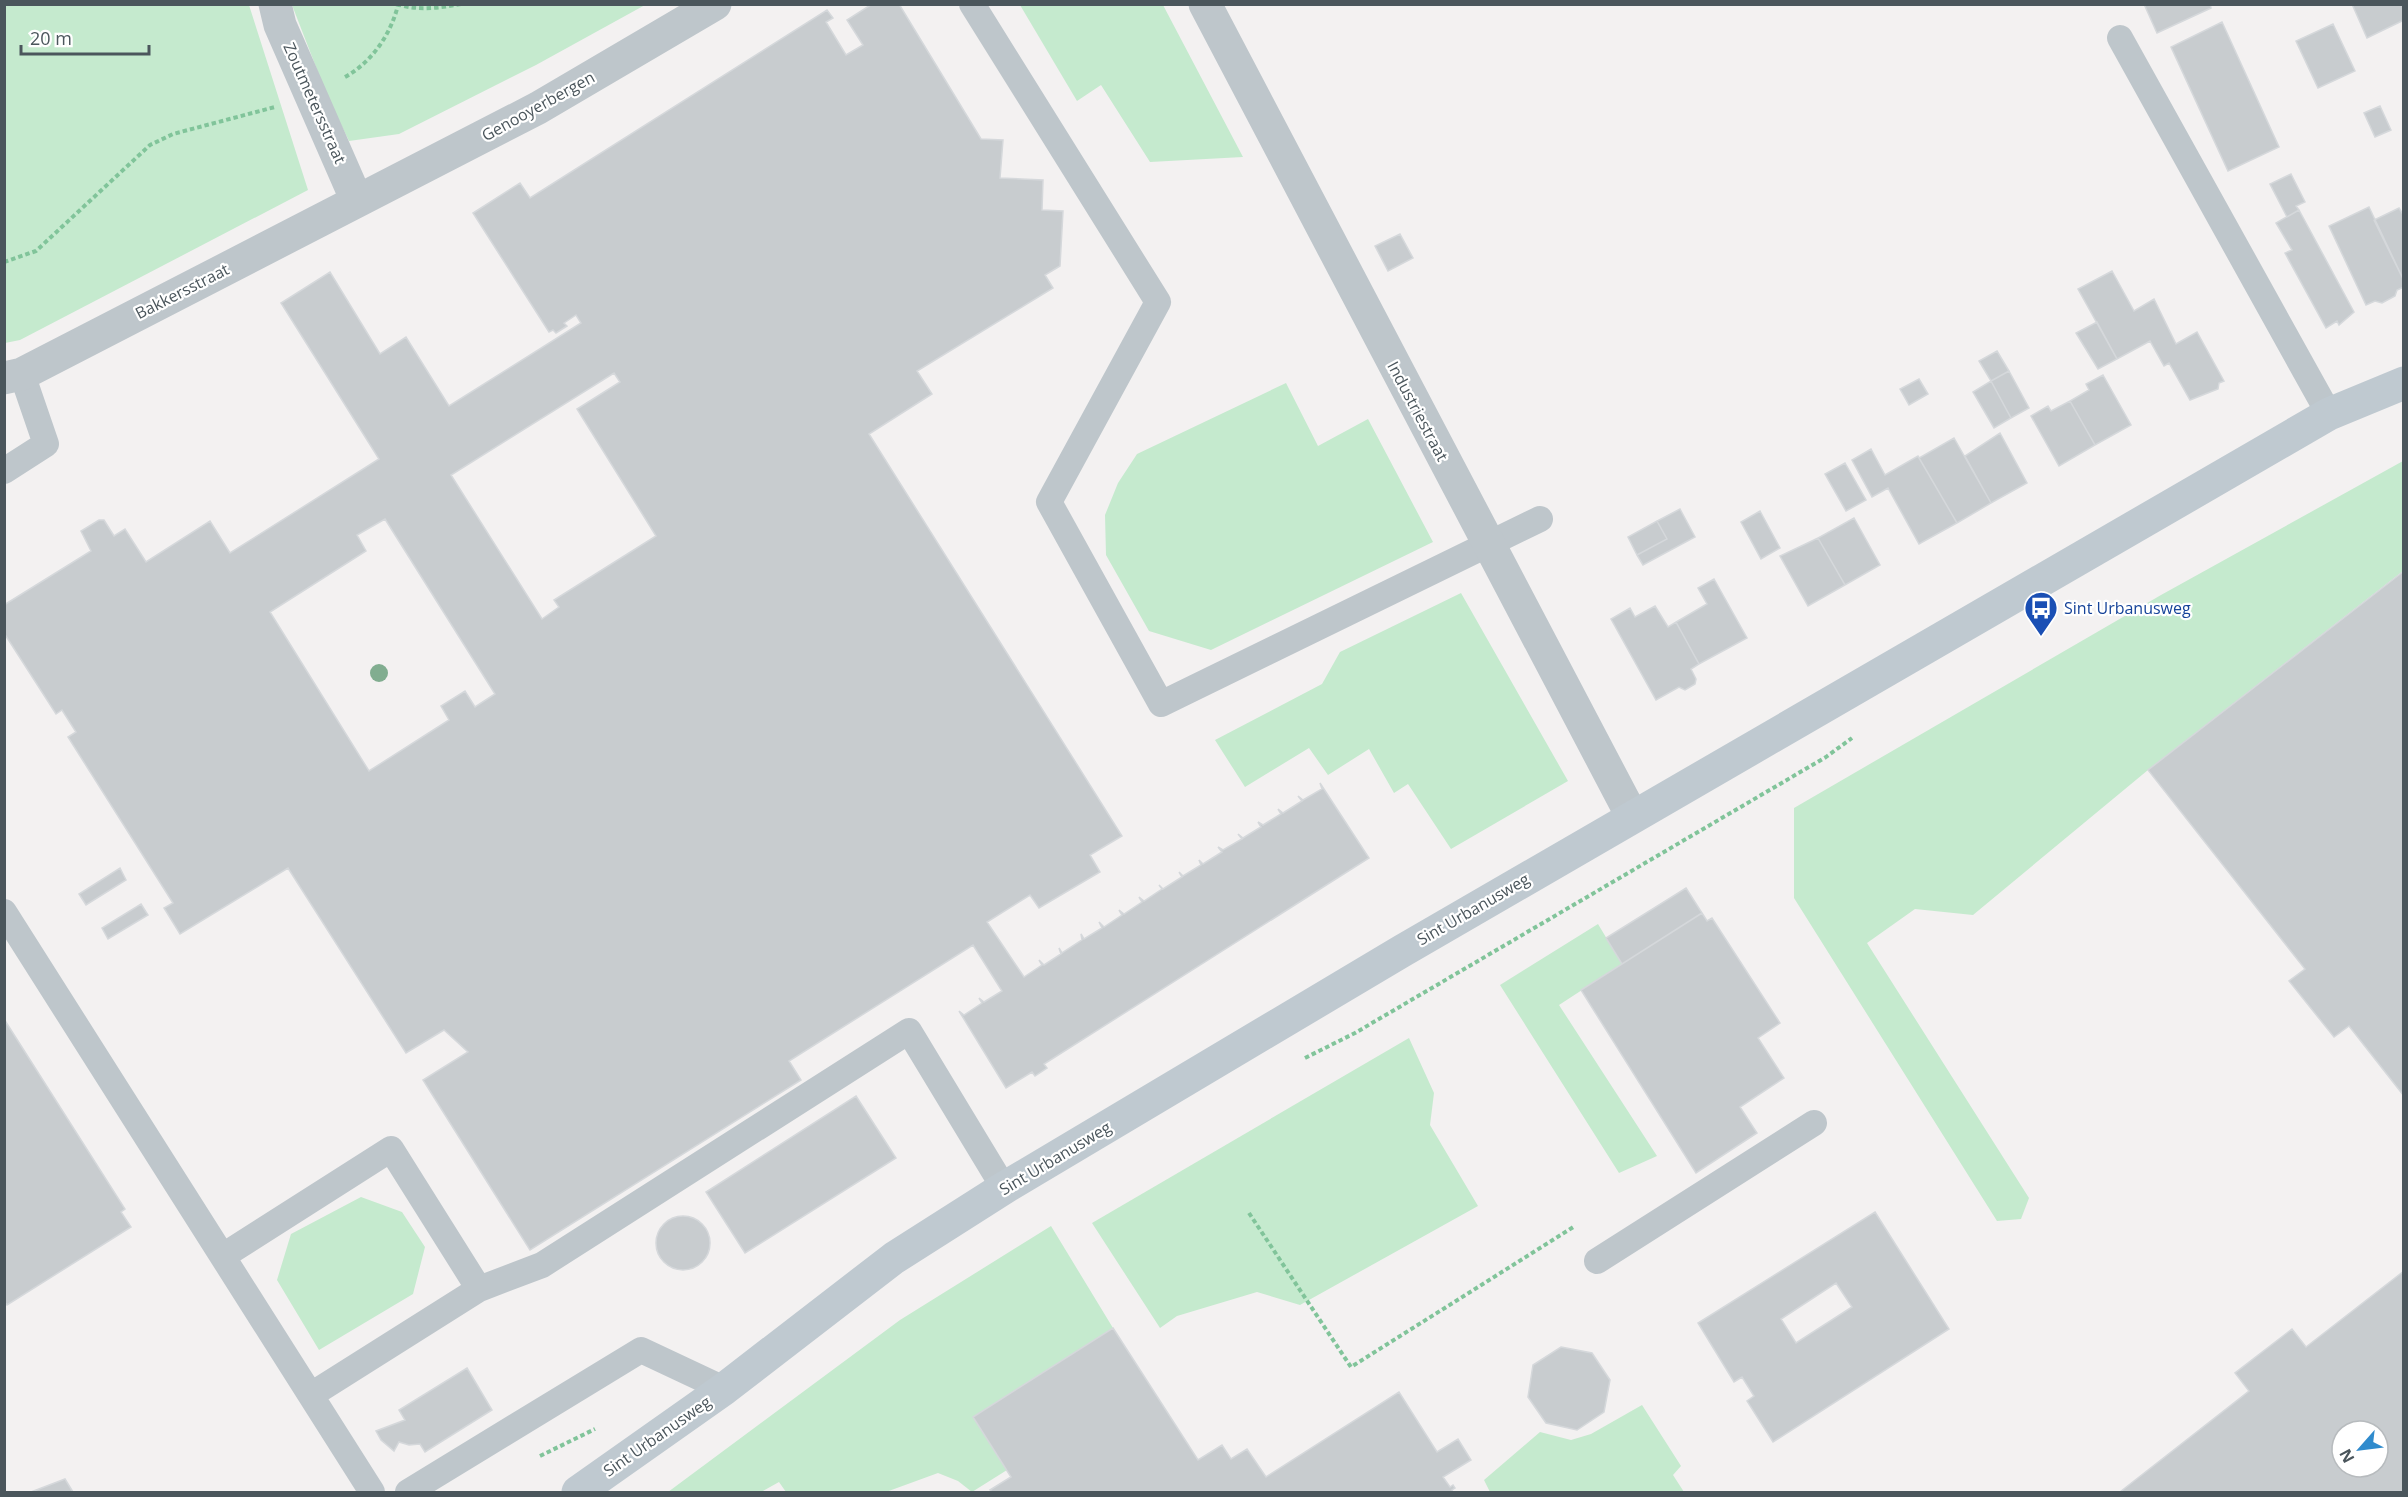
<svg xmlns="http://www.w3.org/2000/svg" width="2408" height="1497" viewBox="0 0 2408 1497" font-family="'Open Sans',sans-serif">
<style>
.green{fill:#c5eace}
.building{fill:#c8cccf;stroke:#d5d8db;stroke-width:1.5;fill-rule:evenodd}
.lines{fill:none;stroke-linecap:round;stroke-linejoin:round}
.path{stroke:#81c49a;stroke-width:4;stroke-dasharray:4.5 3;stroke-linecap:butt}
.lane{stroke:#bec6cb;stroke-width:26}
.street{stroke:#bec6cb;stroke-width:33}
.secondary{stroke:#bfc9d0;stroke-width:33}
.tree{fill:#81ad90}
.labels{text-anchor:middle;stroke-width:4.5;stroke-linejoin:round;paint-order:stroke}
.street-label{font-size:16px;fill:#4b565c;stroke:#fff}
.transit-label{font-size:16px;fill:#164399;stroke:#fff;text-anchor:start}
</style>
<rect width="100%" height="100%" fill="#f3f1f1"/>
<!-- green -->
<path class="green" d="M4,5H249L308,190L20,340L5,343Z
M292,5H645L536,65L399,134L349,141L328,98Z
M1020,5H1163L1243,157L1150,162L1101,85L1077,101Z
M1286,383L1318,446L1368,419L1433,542L1211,650L1149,631L1106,555L1105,515L1118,483L1137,454Z
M2403,461V571L2148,770L1973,915L1915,909L1867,943L2029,1198L2021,1219L1997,1221L1794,898V808L2161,595Z
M1461,593L1568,781L1451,849L1408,784L1394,793L1369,749L1328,775L1309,748L1245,787L1215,740L1322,684L1340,652Z
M1598,924L1622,964L1559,1005L1657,1156L1619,1173L1500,985Z
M1409,1038L1434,1093L1430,1125L1478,1206L1300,1305L1257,1292L1177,1316L1160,1328L1092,1223Z
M361,1197L402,1212L425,1247L413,1294L319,1350L277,1280L291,1234Z
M1051,1226L1113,1328L973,1417L1007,1470L972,1492L958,1481L938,1473L886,1492H786L779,1482L761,1492H668L900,1320Z
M1642,1405L1681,1466L1673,1475L1684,1492H1490L1484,1480L1540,1432L1571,1440L1591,1434Z"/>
<!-- building -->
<path class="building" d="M872,4H899L981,139L1003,140L1000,178L1043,180L1042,210L1063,211L1060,266L1045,275L1053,288L917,371L932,394L869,434L1122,836L1090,855L1100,872L1039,908L1030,895L987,922L1024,977L1042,965L1039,960L1044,965L1061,954L1059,948L1062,953L1082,940L1081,934L1084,939L1102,928L1099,922L1104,927L1122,915L1119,910L1124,914L1142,902L1139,897L1144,901L1162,889L1159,885L1163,889L1182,877L1179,872L1183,876L1201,865L1199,860L1203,864L1222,852L1218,847L1223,850L1242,839L1238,834L1243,838L1261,827L1258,822L1263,825L1281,814L1278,809L1283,813L1302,801L1298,796L1303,800L1322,789L1320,783L1369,858L1044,1064L1047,1068L1035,1076L1032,1072L1006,1088L959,1011L964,1015L982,1003L979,998L984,1002L1002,991L973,945L789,1061L801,1080L530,1250L423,1080L468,1052L444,1030L406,1053L288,868L180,934L164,908L173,903L68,737L76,732L62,710L56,714L4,633V605L91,551L81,531L99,520H104L114,536L125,529L146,562L210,521L230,553L379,459L281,303L330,272L380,354L406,337L449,406L581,323L576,315L564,323L567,326L556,333L553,330L549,332L473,213L520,183L530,198L827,10L833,18L826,22L846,55L863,45L847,20ZM614,373L620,382L577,409L656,536L554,600L559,607L542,619L451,475ZM385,519L495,694L475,707L465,691L441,706L449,720L369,771L270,612L366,551L357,535Z
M2144,4H2210L2211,8L2157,33Z
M2352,4H2404V20L2367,38Z
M2222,22L2279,147L2228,171L2171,47Z
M2333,24L2355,71L2318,88L2296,41Z
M2380,106L2391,130L2375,137L2364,113Z
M2291,174L2305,202L2296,206L2299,210L2287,217L2270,184Z
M2369,207L2404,281V287L2397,290L2395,296L2382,303L2375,301L2366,305L2329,226Z
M2399,208L2404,216V281L2374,220Z
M2299,210L2354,312L2339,325L2337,321L2326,328L2285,253L2292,250L2276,223Z
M1400,234L1413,258L1388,271L1375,246Z
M2112,271L2134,311L2154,299L2176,344L2197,332L2224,381L2219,383L2218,389L2190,400L2169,363L2164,366L2150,341L2117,359L2078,289Z
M2097,322L2117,359L2098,369L2076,333Z
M1997,351L2009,371L1991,381L1979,361Z
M2009,371L2029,408L2011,418L1991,381Z
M2103,375L2131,425L2095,445L2070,401L2089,390L2086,384Z
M1919,379L1928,394L1909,405L1900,389Z
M1991,381L2011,418L1994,428L1973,392Z
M2070,401L2095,445L2059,466L2031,416L2048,406L2051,411Z
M2000,433L2027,483L1991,503L1965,456Z
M1954,438L1991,503L1957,523L1919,458Z
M1871,449L1885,475L1918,456L1957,523L1919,544L1888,488L1872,497L1852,460Z
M1845,463L1866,500L1846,511L1825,474Z
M1680,509L1695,537L1643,565L1637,555L1667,539L1657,521Z
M1760,511L1780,548L1761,559L1741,522Z
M1854,518L1880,565L1845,585L1818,538Z
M1657,521L1667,539L1637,555L1628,537Z
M1818,538L1845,585L1808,606L1780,556Z
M2404,571V1096L2349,1026L2334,1037L2289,981L2305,969L2148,770Z
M1714,579L1747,638L1699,664L1676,622L1707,604L1698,588Z
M1655,606L1668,627L1676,622L1699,664L1691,669L1696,679L1695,684L1685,690L1679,687L1656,700L1611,619L1630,608L1635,617Z
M120,868L126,880L86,905L79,894Z
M1686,888L1702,913L1622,964L1606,938Z
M141,904L148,915L108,939L102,928Z
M1702,913L1707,921L1712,918L1780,1023L1758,1038L1784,1078L1740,1107L1757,1133L1696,1173L1581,990Z
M4,1019L125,1209L121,1212L131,1227L7,1305L4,1301Z
M856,1096L896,1158L745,1253L706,1192Z
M1875,1212L1949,1329L1773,1442L1747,1401L1754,1396L1742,1377L1734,1382L1698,1323ZM1836,1283L1852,1307L1796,1343L1781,1319Z
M656 1243a27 27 0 1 1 54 0a27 27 0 1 1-54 0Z
M2404,1271V1492H2120L2249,1391L2235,1373L2292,1329L2306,1347ZM2342,1431H2378V1467H2342Z
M1113,1328L1198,1460L1222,1445L1231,1459L1247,1449L1266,1477L1399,1392L1437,1452L1458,1439L1471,1460L1443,1477L1450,1487L1453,1485L1455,1488L1452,1490L1453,1492H992L990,1490L1011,1477L973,1417Z
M1561,1347L1592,1353L1610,1380L1604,1412L1577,1430L1546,1423L1528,1397L1533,1365Z
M467,1368L492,1410L425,1452L420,1444L409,1445L399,1442L394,1451L381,1440L376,1431L405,1420L399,1410Z
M65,1479L73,1492H31Z"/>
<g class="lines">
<!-- path -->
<path class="path" d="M397,4C417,11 440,8 461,4
M345,77C372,62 391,34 398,5
M4,262L36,251L150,145L173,134L275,107
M1305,1058L1355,1033L1826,757L1852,738
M1249,1213L1351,1367L1575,1226
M540,1456L595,1429"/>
<!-- lane -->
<path class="lane" d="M972,4L1158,302L1049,502L1161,704L1540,519
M2120,38L2329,414
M4,471L46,444L22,374
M4,912L372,1492
M223,1256L391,1149L479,1289
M1597,1261L1814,1123
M311,1395L479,1289L542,1265L909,1031L1004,1188
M408,1492L641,1350L724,1389"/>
<!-- street -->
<path class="street" d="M275,4L280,25L357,201
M1205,4L1632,816
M4,378L22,374L538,108L715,4"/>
<!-- secondary -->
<path class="secondary" d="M578,1492L724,1389L894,1258L1004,1188L1402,951L2329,414L2404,383"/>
</g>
<!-- trees -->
<circle class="tree" cx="379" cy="673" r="9"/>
<!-- icons -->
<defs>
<symbol id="bus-pin" viewBox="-11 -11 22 30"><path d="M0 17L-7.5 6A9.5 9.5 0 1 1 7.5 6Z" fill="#1a4fb4" stroke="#fff"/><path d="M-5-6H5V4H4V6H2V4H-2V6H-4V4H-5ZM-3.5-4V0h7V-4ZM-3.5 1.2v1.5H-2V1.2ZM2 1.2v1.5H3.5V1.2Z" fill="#fff"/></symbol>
</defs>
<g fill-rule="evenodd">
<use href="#bus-pin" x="2022" y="589" width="38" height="52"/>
</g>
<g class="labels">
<!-- street labels -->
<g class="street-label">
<text transform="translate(315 103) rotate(66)" y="6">Zoutmetersstraat</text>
<text transform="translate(538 106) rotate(-29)" y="6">Genooyerbergen</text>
<text transform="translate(182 291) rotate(-27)" y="6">Bakkersstraat</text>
<text transform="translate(1418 411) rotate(62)" y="6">Industriestraat</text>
<text transform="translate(1473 909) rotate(-30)" y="6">Sint Urbanusweg</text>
<text transform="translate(1055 1158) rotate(-31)" y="6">Sint Urbanusweg</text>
<text transform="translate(657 1436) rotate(-35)" y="6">Sint Urbanusweg</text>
</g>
<!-- transit labels -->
<g class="transit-label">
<text x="2064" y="614">Sint Urbanusweg</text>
</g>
</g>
<!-- border -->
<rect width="2408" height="1497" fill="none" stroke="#4b565c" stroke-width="12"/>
<!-- north arrow -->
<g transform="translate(2360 1449) rotate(242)"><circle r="28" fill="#ffffff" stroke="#b7bbbe" stroke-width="1.5"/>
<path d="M0-4.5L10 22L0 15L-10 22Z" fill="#308bcd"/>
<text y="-9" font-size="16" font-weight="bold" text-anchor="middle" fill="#4b565c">N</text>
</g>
<!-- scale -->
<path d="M21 45v9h128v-9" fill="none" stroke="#4b565c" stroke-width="3"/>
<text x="30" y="45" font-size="18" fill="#4b565c" stroke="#ffffff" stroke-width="4.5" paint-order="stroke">20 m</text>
</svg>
